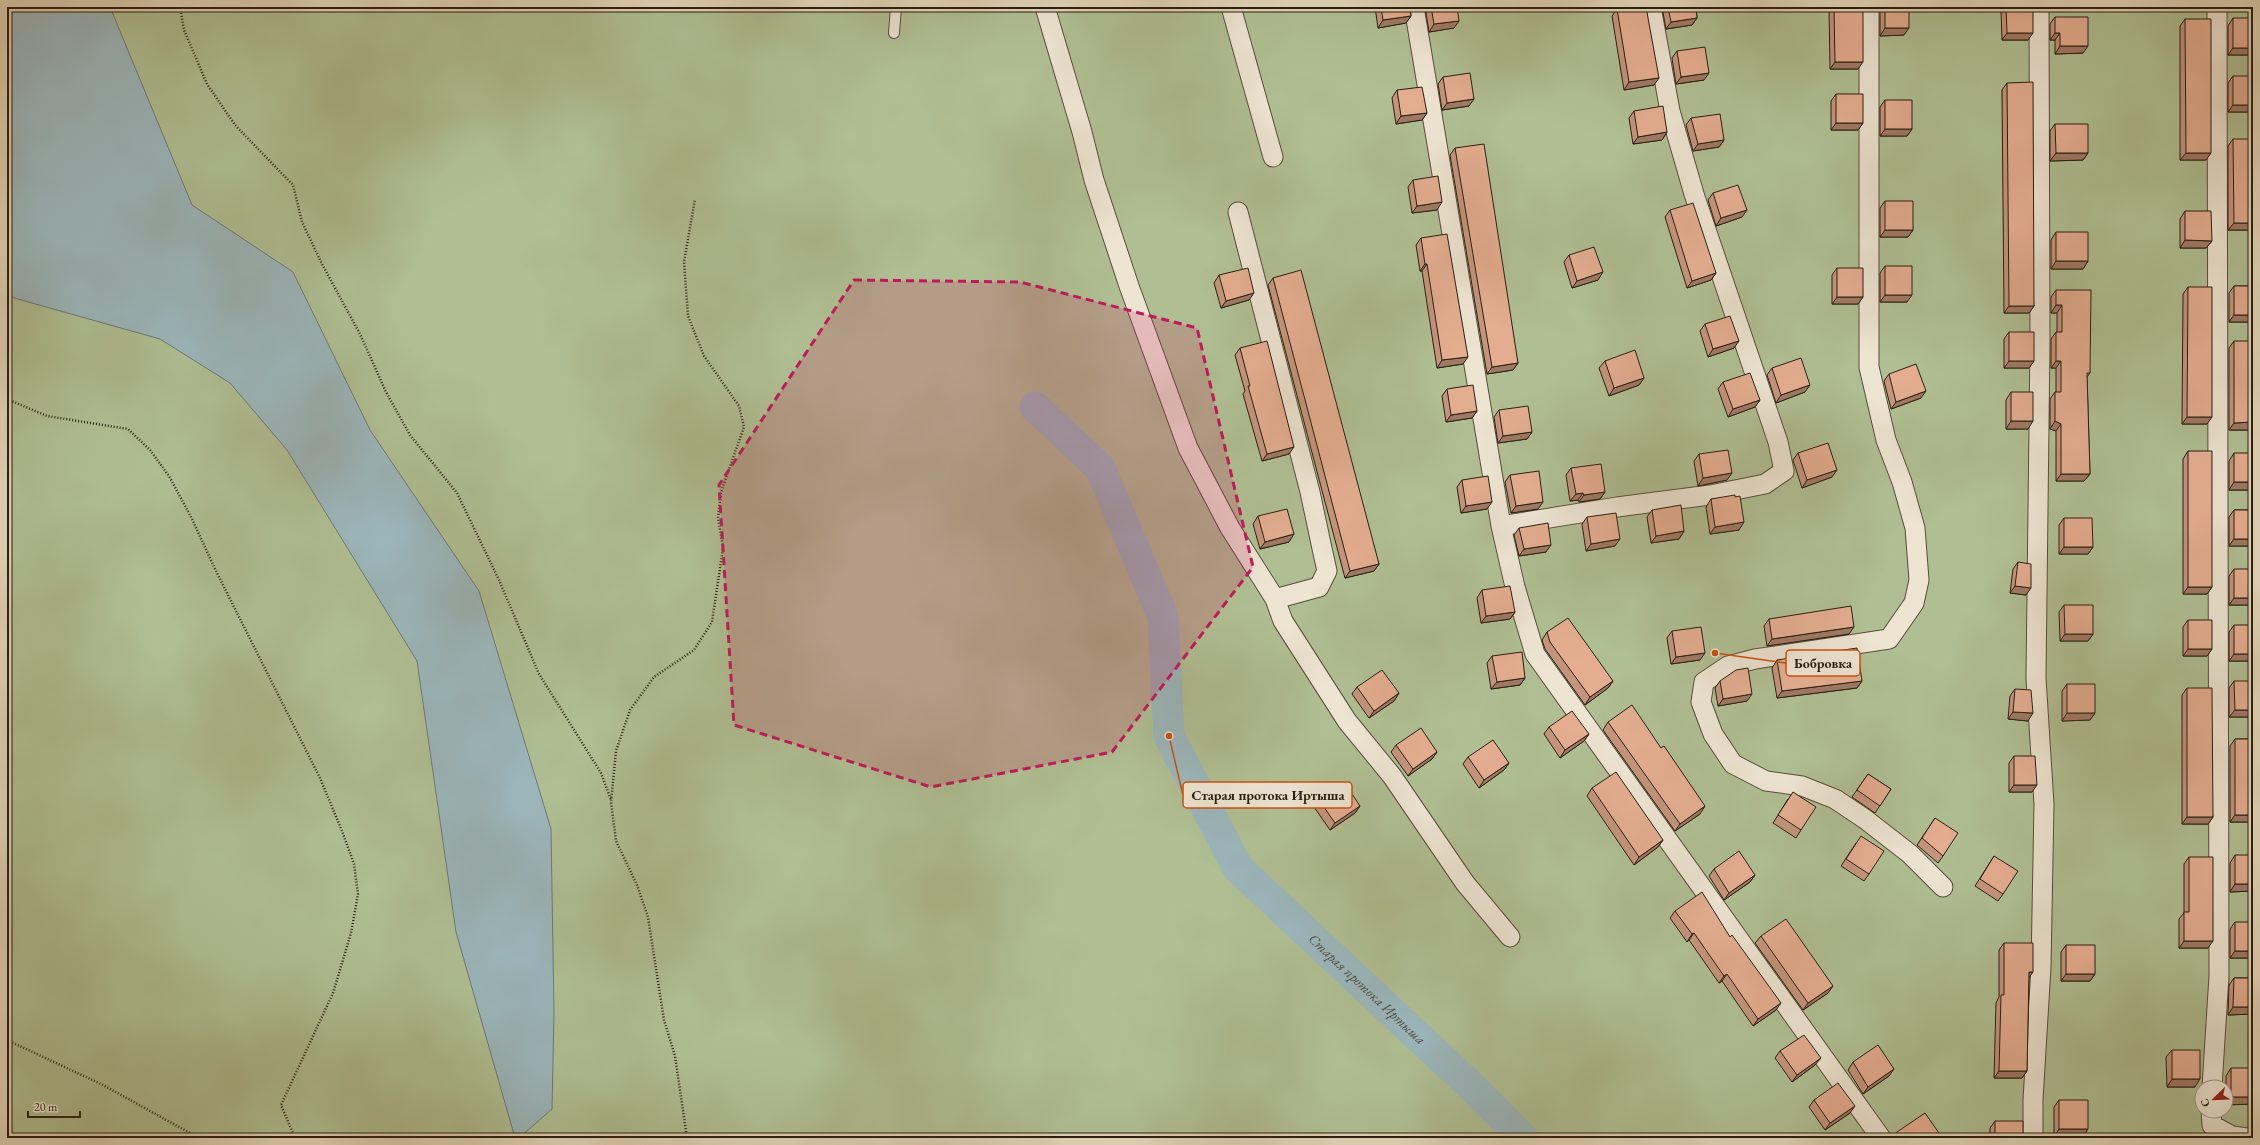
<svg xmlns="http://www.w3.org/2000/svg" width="2260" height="1145" viewBox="0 0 2260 1145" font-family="'EB Garamond',serif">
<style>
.green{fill:#afbf93;stroke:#6c6f52;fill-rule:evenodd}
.water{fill:#9bb6bb;stroke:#6d7a77}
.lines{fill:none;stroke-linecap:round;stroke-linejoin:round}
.river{stroke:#9bb6bb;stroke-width:31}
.service-casing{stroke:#584d3b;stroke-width:12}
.minor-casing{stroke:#584d3b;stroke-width:21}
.path{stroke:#291f11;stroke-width:2.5;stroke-dasharray:1 2;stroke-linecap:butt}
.service{stroke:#ede4d2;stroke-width:10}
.minor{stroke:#ede4d2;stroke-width:19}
.wall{fill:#c4957c;stroke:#291f11}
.shaded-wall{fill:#a07965;stroke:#291f11}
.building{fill:#e4ad90;stroke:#291f11}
.marked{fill:#c2185b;fill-opacity:0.2;stroke:#c2185b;stroke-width:3;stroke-dasharray:8 5;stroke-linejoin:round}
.labels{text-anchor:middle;stroke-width:4;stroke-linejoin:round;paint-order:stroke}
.water-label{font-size:14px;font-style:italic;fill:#4b4c44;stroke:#ede4d2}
.leader{fill:none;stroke:#cb500d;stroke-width:1.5}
.callout-dot{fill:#cb500d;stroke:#ede4d2;stroke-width:1.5}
.callout{fill:#ede4d2;stroke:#cb500d;stroke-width:1.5}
.callout-label{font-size:14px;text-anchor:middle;font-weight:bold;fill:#291f11}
</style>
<rect width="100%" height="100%" fill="#e3d6ba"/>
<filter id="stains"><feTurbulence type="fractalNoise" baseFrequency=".005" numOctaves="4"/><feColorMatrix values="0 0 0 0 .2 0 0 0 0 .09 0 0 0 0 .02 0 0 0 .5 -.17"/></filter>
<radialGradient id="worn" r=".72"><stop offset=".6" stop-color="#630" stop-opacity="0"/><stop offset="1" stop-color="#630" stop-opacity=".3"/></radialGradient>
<!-- green -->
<path class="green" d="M7,7H2253V1138H7ZM2202,1087H2226V1111H2202Z"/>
<!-- water -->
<path class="water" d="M7,7H110L192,205L293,272L370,430L479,591L551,829L554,1012L552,1109L519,1138H515L456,932L417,661L287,450L230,383L160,339L7,296Z"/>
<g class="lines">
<!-- river -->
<path class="river" id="s1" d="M1035,407L1100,468L1163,617L1169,736L1238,868L1472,1087L1523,1138"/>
<defs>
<path id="service" d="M894,33L896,7"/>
<path id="minor" d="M1045,7L1082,132L1094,180L1129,286L1188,448L1230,528L1275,599L1283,621L1347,721L1392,776L1465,883L1510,937
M1231,7L1273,157
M1414,7L1501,526L1515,587L1535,654L1881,1138
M1869,7V367L1886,440L1902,482L1915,528L1919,580L1914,603L1889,639L1755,659L1728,666L1704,682L1701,702L1713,734L1733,764L1766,781L1802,786L1835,799L1865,819L1910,854L1943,887
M1238,212L1310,492L1323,553L1327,571L1319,587L1275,599
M1501,526L1617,507L1710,495L1765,484L1784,471L1778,442L1694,194L1670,111L1651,7
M2212,1087L2219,976L2217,7
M2211,1111L2212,1125L2232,1136L2247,1138
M2033,1138V1100L2041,967L2044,804L2036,678L2040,340L2039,7"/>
</defs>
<!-- service casing -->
<use href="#service" class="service-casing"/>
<!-- minor casing -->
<use href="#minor" class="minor-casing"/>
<!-- path -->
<path class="path" d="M180,7L184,30L207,84L235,125L293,185L302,222L322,264L360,334L386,392L410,435L457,493L499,580L539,674L601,773L611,800
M7,399L47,416L128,429L150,450L169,476L191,517L216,571L320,778L342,831L354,864L358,894L351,933L333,993L281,1105L295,1138
M7,1040L103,1085L199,1138
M687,1138L675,1056L664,1020L648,917L637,885L616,841L611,802L616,751L630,710L654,677L694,650L712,622L723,548L718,517L721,492L744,427L739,406L704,356L688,316L684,262L695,199"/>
<!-- service -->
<use href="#service" class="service"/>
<!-- minor -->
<use href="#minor" class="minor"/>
</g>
<!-- wall -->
<path class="wall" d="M1375,7H1410L1411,16L1406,23L1378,28Z
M1425,7H1457L1454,28L1429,32Z
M1662,7H1696L1697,18L1692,25L1666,29Z
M1829,7H1863L1858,69H1830Z
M1880,7H1909L1904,35L1880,36Z
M2004,7H2033L2028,40H2002L2001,11Z
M1617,9L1654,85L1624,90L1612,16Z
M2055,17L2083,53L2055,54V40H2050V24Z
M2233,18L2251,55H2228V26Z
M2185,19L2206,160H2180V26Z
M1677,51L1704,80L1676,84L1672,58Z
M2233,76L2250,112H2228V83Z
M1443,77L1469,106L1442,110L1438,84Z
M2007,83L2034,306L2029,313H2004L2002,90Z
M1397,90L1427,113L1422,120L1396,124L1392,98Z
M1836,94L1863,123L1858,130H1831V101Z
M1885,100L1912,129L1907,136H1880V107Z
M1634,111L1667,132L1662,140L1633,144L1629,118Z
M1691,118L1724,140L1719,147L1693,151L1686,125Z
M2055,124L2088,153L2083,160L2050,161V131Z
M2233,139L2251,230H2228V146Z
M1455,148L1518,363L1513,370L1487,374L1450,155Z
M1413,180L1437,210L1412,213L1408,187Z
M1713,193L1742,217L1716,226L1708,200Z
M1885,201L1913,230L1908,237H1880V208Z
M1670,210L1716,273L1711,280L1687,288L1665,217Z
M2185,211L2212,241L2206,248H2180V219Z
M2056,232L2088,261L2083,269H2051V240Z
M1421,238L1463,364L1437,368L1422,271H1420L1416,245Z
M1569,255L1598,280L1572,288L1564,262Z
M1885,266L1907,302H1880V273Z
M1837,268L1863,297L1858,304H1832V275Z
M1219,275L1249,300L1221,308L1214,283Z
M1273,278L1379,564L1374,571L1345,578L1268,285Z
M2234,286H2253V322H2229V293Z
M2188,287L2207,424H2182L2183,294Z
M2056,290L2090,373L2087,377L2090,474L2084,481H2056V431L2050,429V399L2055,392H2056V368H2051V339L2056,332H2057V313H2051V297Z
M1705,324L1734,348L1708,357L1700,331Z
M2009,332L2034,361L2029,368H2004V339Z
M2234,341L2253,430H2229V348Z
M1240,348L1289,454L1262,461L1243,394L1245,391L1235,355Z
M1605,361L1644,378L1639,385L1609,396L1599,368Z
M1772,368L1805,392L1776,403L1767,375Z
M1889,374L1921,398L1891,409L1884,381Z
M1723,382L1760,400L1755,407L1728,417L1718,389Z
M1447,389L1477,411L1472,418L1446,422L1442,396Z
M2011,392L2028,429H2006V400Z
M1499,410L1532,432L1527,439L1498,443L1494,417Z
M2188,451L2212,587L2207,594H2183V459Z
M1798,453L1832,477L1802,488L1793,460Z
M2234,453L2252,490H2229V461Z
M1699,454L1727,480L1698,486L1694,461Z
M1571,468L1605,492L1600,499L1579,502L1578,500L1570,501L1566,475Z
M1510,475L1538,509L1511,513L1505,482Z
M1462,480L1487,509L1461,513L1457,487Z
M1735,497L1739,530L1710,534L1706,507L1711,499Z
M1652,510L1684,531L1679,539L1651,543L1647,517Z
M2234,510H2253V544L2251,546H2229V517Z
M1258,516L1289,542L1260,549L1253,524Z
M1587,517L1615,546L1586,551L1582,524Z
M2064,518L2093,547L2088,554H2059V525Z
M1519,528L1546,552L1519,556L1514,535Z
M2018,562L2026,595L2010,593L2013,569Z
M2234,569L2250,605H2229V576Z
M1482,590L1515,612L1510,619L1481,623L1477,598Z
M2064,605L2093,634L2088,641H2060L2059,612Z
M1769,619L1849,634L1767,646L1764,626Z
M2188,620L2212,649L2207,656H2183V627Z
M2234,625L2253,661H2229V632Z
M1672,631L1700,660L1671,664L1667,638Z
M1547,632L1613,681L1608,688L1585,705L1545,649L1542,640Z
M1492,656L1525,678L1520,685L1491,689L1487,663Z
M1777,660L1862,681L1857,688L1777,698L1772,668Z
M1720,681L1747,701L1718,706L1715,688Z
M2234,681L2253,717H2229V688Z
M2067,684L2095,713L2090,720L2062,721V691Z
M1357,687L1399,693L1394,701L1369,718L1352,694Z
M2187,688L2213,817L2208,824H2182V695Z
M2015,689L2028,721L2008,719L2010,696Z
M1608,722L1700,814L1675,831L1603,730Z
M1549,727L1589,734L1584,741L1560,758L1544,734Z
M2235,739H2253V822H2230V746Z
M1396,745L1437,752L1432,759L1408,776L1391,752Z
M2014,756L2032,792H2009V763Z
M1468,757L1509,763L1504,770L1479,788L1463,764Z
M1868,774L1891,789L1875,813L1852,797Z
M1592,788L1663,840L1658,847L1634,865L1587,796Z
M1788,799L1801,830L1796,838L1773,823Z
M1319,800L1360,806L1355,813L1330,830L1314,807Z
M1935,818L1943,856L1938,863L1917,845Z
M1856,843L1869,874L1864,881L1841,866Z
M2235,855L2253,884L2252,891L2230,892V863Z
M1994,856L2003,894L1998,901L1975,886Z
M2189,857L2208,948H2179V919L2184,913V864Z
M1714,869L1755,875L1750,882L1724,900L1709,876Z
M1675,911L1776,1010L1753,1026L1722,981L1719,983L1689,940L1687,942L1670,918Z
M2235,922L2253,958H2230V929Z
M1761,936L1828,993L1803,1010L1755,943Z
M2004,943L2029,978L2027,1071L2022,1078H1994L1996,1003L1999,997V950Z
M2066,945L2095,974L2090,981H2061V952Z
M2234,978H2253V1014L2228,1015L2229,985Z
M2172,1050L2195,1087H2167L2166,1057Z
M1780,1051L1815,1065L1792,1082L1775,1058Z
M1853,1062L1889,1076L1863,1094L1848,1070Z
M2231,1068L2253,1104L2226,1105V1076Z
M1814,1100L1850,1113L1825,1130L1809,1107Z
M2059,1100L2083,1137H2054V1107Z
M1995,1121L2023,1138H1990V1128Z"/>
<!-- shaded-wall -->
<path class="shaded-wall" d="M1411,16L1406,23L1378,28L1383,20Z
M1697,18L1692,25L1666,29L1671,22Z
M1459,21L1454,28L1429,32L1434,24Z
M1885,28H1909L1904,35L1880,36Z
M2007,33H2033L2028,40H2002Z
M2055,33H2060L2055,40H2050Z
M2060,46H2088L2083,53L2055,54Z
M2233,48H2253V51L2251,55H2228Z
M1835,62H1863L1858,69H1830Z
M1709,73L1704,80L1676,84L1681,77Z
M1659,78L1654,85L1624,90L1629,82Z
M1474,99L1469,106L1442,110L1447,103Z
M2233,105H2253V108L2250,112H2228Z
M1427,113L1422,120L1396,124L1401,116Z
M1836,123H1863L1858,130H1831Z
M1885,129H1912L1907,136H1880Z
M1667,132L1662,140L1633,144L1638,137Z
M1724,140L1719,147L1693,151L1698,144Z
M2056,153H2088L2083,160L2050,161Z
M2186,153H2211L2206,160H2180Z
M1442,202L1437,210L1412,213L1417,206Z
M1747,210L1742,217L1716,226L1721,218Z
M2234,223H2253V227L2251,230H2228Z
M1885,230H1913L1908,237H1880Z
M2185,240L2212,241L2206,248H2180Z
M2056,261H2088L2083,269H2051Z
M1425,264H1427L1422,271H1420Z
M1603,272L1598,280L1572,288L1577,281Z
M1716,273L1711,280L1687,288L1692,281Z
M1254,293L1249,300L1221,308L1226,301Z
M1885,295H1912L1907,302H1880Z
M1837,297H1863L1858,304H1832Z
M2056,305H2062L2057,313H2051Z
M2009,306H2034L2029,313H2004Z
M2234,315H2253V322H2229Z
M1739,341L1734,348L1708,357L1713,349Z
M1468,357L1463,364L1437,368L1442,360Z
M2009,361H2034L2029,368H2004Z
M2056,361H2061L2056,368H2051Z
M1518,363L1513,370L1487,374L1492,367Z
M1644,378L1639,385L1609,396L1614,388Z
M1810,385L1805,392L1776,403L1781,395Z
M1926,391L1921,398L1891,409L1896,402Z
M1760,400L1755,407L1728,417L1733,409Z
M1477,411L1472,418L1446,422L1451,415Z
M2187,417H2212L2207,424H2182Z
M2011,421H2033L2028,429H2006Z
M2055,421L2061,424L2056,431L2050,429Z
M2253,422V430H2229L2234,423Z
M1532,432L1527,439L1498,443L1503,436Z
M1294,447L1289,454L1262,461L1267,454Z
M1837,470L1832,477L1802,488L1807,480Z
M1732,473L1727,480L1698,486L1703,478Z
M2061,474H2090L2084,481H2056Z
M2234,482H2253V489L2252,490H2229Z
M1605,492L1600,499L1579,502L1584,495Z
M1583,493L1578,500L1570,501L1576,494Z
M1492,502L1487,509L1461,513L1466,506Z
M1543,502L1538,509L1511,513L1516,506Z
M1744,522L1739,530L1710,534L1715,527Z
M1684,531L1679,539L1651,543L1656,536Z
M1294,534L1289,542L1260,549L1265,542Z
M1620,539L1615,546L1586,551L1591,544Z
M2234,539H2253V544L2251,546H2229Z
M1551,545L1546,552L1519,556L1524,549Z
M2064,547H2093L2088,554H2059Z
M1379,564L1374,571L1345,578L1350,571Z
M2015,586L2031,588L2026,595L2010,593Z
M2188,587H2212L2207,594H2183Z
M2234,598H2253V601L2250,605H2229Z
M1515,612L1510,619L1481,623L1486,616Z
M1854,627L1849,634L1767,646L1772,639Z
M2065,634H2093L2088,641H2060Z
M2188,649H2212L2207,656H2183Z
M1705,653L1700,660L1671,664L1676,657Z
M2234,654H2253V661H2229Z
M1525,678L1520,685L1491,689L1497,682Z
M1613,681L1608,688L1585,705L1590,697Z
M1862,681L1857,688L1777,698L1782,691Z
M1399,693L1394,701L1369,718L1374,711Z
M1752,694L1747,701L1718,706L1723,699Z
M2235,710H2253V717H2229Z
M2013,712L2033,713L2028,721L2008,719Z
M2067,713H2095L2090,720L2062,721Z
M1589,734L1584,741L1560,758L1565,750Z
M1437,752L1432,759L1408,776L1413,769Z
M1509,763L1504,770L1479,788L1484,780Z
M2014,785H2037L2032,792H2009Z
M1360,806L1355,813L1330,830L1335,823Z
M1705,806L1700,814L1675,831L1680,824Z
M2235,815H2253V822H2230Z
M2187,817H2213L2208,824H2182Z
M1663,840L1658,847L1634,865L1639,857Z
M1755,875L1750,882L1724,900L1729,893Z
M2235,884H2253V891H2252L2230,892Z
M1694,933L1689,940L1687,942L1692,934Z
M2184,941H2213L2208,948H2179Z
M2235,951H2253V958H2230Z
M2029,972H2033L2028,979Z
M1727,974L1722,981L1719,983L1724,976Z
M2066,974H2095L2090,981H2061Z
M1833,986L1828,993L1803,1010L1808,1003Z
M1781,1003L1776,1010L1753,1026L1758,1019Z
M2233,1007H2253V1014L2228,1015Z
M1821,1058L1815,1065L1792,1082L1797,1075Z
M1894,1069L1889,1076L1863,1094L1868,1087Z
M1999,1071H2027L2022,1078H1994Z
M2172,1079H2200L2195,1087H2167Z
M2231,1097H2253V1104L2226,1105Z
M1855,1106L1850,1113L1825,1130L1830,1123Z
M2059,1129H2088L2083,1137H2054Z"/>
<!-- building -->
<path class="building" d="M1381,7H1410L1411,16L1383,20Z
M1431,7H1457L1459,21L1434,24Z
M1631,7H1646L1659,78L1629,82L1617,9Z
M1668,7H1696L1697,18L1671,22Z
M1834,7H1863V62H1835Z
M1885,7H1909V28H1885Z
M2006,7H2033V33H2007Z
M2055,17H2088V46H2060V33H2055Z
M2233,18H2253V48H2233Z
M2185,19H2211V153H2186Z
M1705,47L1709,73L1681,77L1677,51Z
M1470,73L1474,99L1447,103L1443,77Z
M2233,76H2253V105H2233Z
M2033,82L2034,306H2009L2007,83Z
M1422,87L1427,113L1401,116L1397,90Z
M1836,94H1863V123H1836Z
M1885,100H1912V129H1885Z
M1663,106L1667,132L1638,137L1634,111Z
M1720,114L1724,140L1698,144L1691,118Z
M2055,124H2088V153H2056Z
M2233,139H2253V223H2234Z
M1484,144L1518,363L1492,367L1455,148Z
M1438,176L1442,202L1417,206L1413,180Z
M1738,185L1747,210L1721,218L1713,193Z
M1885,201H1913V230H1885Z
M1693,203L1716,273L1692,281L1670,210Z
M2185,211H2211L2212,241L2185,240Z
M2056,232H2088V261H2056Z
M1447,234L1468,357L1442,360L1427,264H1425L1421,238Z
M1594,247L1603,272L1577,281L1569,255Z
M1885,266H1912V295H1885Z
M1248,268L1254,293L1226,301L1219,275Z
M1837,268H1863V297H1837Z
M1301,270L1379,564L1350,571L1273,278Z
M2234,286H2253V315H2234Z
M2188,287H2212V417H2187Z
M2056,290H2091L2090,373H2087L2090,474H2061V424L2055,421V392H2061V361H2056V332H2062V305H2056Z
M1730,316L1739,341L1713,349L1705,324Z
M2009,332H2034V361H2009Z
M1267,341L1294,447L1267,454L1248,386H1250L1240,348Z
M2234,341H2253V422L2234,423Z
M1635,350L1644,378L1614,388L1605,361Z
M1801,358L1810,385L1781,395L1772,368Z
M1916,364L1926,391L1896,402L1889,374Z
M1750,373L1760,400L1733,409L1723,382Z
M1473,385L1477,411L1451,415L1447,389Z
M2011,392H2033V421H2011Z
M1528,406L1532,432L1503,436L1499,410Z
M1828,443L1837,470L1807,480L1798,453Z
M1728,450L1732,473L1703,478L1699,454Z
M2188,451H2212V587H2188Z
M2234,453H2253V482H2234Z
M1601,464L1605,492L1584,495L1583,493L1576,494L1571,468Z
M1539,471L1543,502L1516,506L1510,475Z
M1488,476L1492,502L1466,506L1462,480Z
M1735,495V497L1740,496L1744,522L1715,527L1711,499Z
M1681,505L1684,531L1656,536L1652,510Z
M1287,509L1294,534L1265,542L1258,516Z
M2234,510H2253V539H2234Z
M1616,513L1620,539L1591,544L1587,517Z
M2064,518H2092L2093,547H2064Z
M1548,523L1551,545L1524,549L1519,528Z
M2018,562L2031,564V588L2015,586Z
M2234,569H2253V598H2234Z
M1510,586L1515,612L1486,616L1482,590Z
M2064,605H2093V634H2065Z
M1851,606L1854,627L1772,639L1769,619Z
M1568,618L1613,681L1590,697L1550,642L1547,632Z
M2188,620H2212V649H2188Z
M2234,625H2253V654H2234Z
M1701,627L1705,653L1676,657L1672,631Z
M1857,648L1862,681L1782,691L1777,660Z
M1522,652L1525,678L1497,682L1492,656Z
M1748,668L1752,694L1723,699L1720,681L1736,670Z
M1382,670L1399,693L1374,711L1357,687Z
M2234,681H2253V710H2235Z
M2067,684H2095V713H2067Z
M2187,688H2212L2213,817H2187Z
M2015,689L2031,690L2033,713L2013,712Z
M1632,705L1661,748L1664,746L1705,806L1680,824L1608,722Z
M1572,711L1589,734L1565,750L1549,727Z
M1421,728L1437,752L1413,769L1396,745Z
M2235,739H2253V815H2235Z
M1493,740L1509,763L1484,780L1468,757Z
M2014,756H2035L2037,785H2014Z
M1616,772L1663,840L1639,857L1592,788Z
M1868,774L1891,789L1880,806L1857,790Z
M1344,782L1360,806L1335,823L1319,800Z
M1793,792L1816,807L1801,830L1778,815Z
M1935,818L1958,833L1943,856L1922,838Z
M1861,836L1884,851L1869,874L1846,859Z
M1739,851L1755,875L1729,893L1714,869Z
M2235,855H2253V884H2235Z
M1994,856L2018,871L2003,894L1980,879Z
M2189,857H2213V941H2184V912H2189Z
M1702,892L1730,937L1732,935L1781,1003L1758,1019L1727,974L1724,976L1694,933L1692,934L1675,911Z
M1786,919L1833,986L1808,1003L1761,936Z
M2235,922H2253V951H2235Z
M2004,943H2033V972H2029L2027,1071H1999L2001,995H2004Z
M2066,945H2095V974H2066Z
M2234,978H2253V1007H2233Z
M1804,1035L1821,1058L1797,1075L1780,1051Z
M1878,1045L1894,1069L1868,1087L1853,1062Z
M2172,1050H2200V1079H2172Z
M2231,1068H2253V1097H2231Z
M1838,1083L1855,1106L1830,1123L1814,1100Z
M2059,1100H2088V1129H2059Z
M1925,1113L1941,1136L1939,1138H1893L1897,1132Z
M1995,1121H2023V1138H1995Z"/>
<!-- marked area -->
<path class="marked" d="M854,280L1020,282L1197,328L1253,567L1112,752L931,787L734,725L719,485Z"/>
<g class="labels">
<!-- water labels -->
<g class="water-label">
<text dy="5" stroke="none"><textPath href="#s1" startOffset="696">Старая протока Иртыша</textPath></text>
</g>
</g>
<!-- callouts -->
<path class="leader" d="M1715 653L1786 663M1169 736L1183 795"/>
<g class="callout-dot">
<circle cx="1715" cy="653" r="4"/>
<circle cx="1169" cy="736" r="4"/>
</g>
<g class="callout">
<rect x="1786" y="650" width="74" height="26" rx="4"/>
<rect x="1183" y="782" width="169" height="26" rx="4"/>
</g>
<g class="callout-label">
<text x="1823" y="668">Бобровка</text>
<text x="1268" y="800">Старая протока Иртыша</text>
</g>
<!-- margin -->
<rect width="2260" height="1145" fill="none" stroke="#e3d6ba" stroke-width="24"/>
<rect x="8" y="8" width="2244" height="1129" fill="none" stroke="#291f11" stroke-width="2"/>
<rect x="12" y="12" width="2236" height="1121" fill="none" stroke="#291f11"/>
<!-- north arrow -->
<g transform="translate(2214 1099) rotate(247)"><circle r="19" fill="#ede4d2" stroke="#9f9585"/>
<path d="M0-3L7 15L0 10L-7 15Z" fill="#8f2418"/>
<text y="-6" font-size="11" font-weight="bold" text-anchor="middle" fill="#291f11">С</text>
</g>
<!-- scale -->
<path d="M28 1111v6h52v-6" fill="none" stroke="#291f11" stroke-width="2"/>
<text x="34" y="1111" font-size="12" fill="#291f11" stroke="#ede4d2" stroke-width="3" paint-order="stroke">20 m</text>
<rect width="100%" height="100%" filter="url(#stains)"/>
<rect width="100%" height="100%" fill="url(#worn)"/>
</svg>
